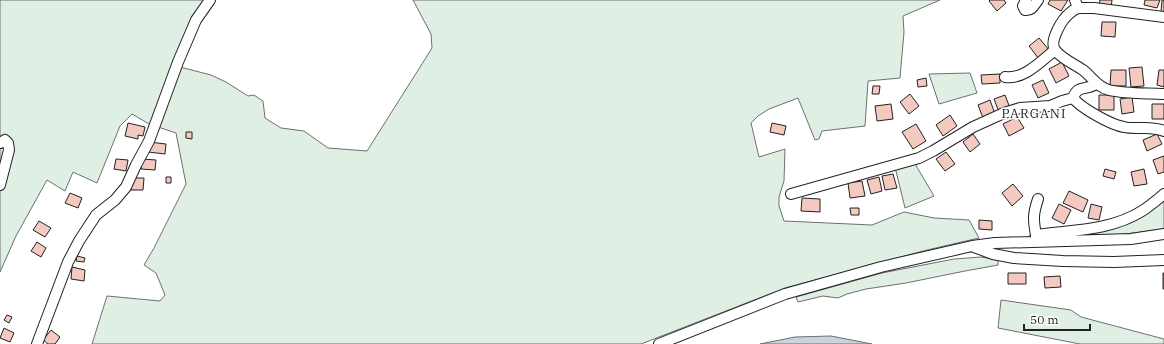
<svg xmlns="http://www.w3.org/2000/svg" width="1164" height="344" viewBox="0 0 1164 344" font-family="'IBM Plex Serif',serif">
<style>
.green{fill:#e0efe3;stroke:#6f6f6f}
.water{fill:#c7d3dd;stroke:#6f6f6f}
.building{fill:#f3c9c0;stroke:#222}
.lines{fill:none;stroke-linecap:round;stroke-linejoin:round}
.minor-casing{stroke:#222;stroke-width:12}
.minor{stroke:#fff;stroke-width:10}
.labels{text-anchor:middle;stroke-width:3;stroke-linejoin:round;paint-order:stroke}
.neighbourhood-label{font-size:13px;letter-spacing:1px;fill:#222;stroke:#fff}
</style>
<rect width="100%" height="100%" fill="#fff"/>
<!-- green -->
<path class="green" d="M0,0H213L206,10L180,67L211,75L226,82L248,96L254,95L263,101L265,118L281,128L304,131L328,148L367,151L427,56L432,48L431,34L413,0H940L903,16L904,32L900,78L868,81L865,126L822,131L819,139L815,140L798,98L769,109L758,116L751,123L759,157L785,149L784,181L779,197V206L784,221L872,225L904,212L934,218L969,220L979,238L927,250L785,288L641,344H92L107,296L160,301L165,295L156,273L144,265L154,248L186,184L176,133L149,124L132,114L120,126L97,183L73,172L65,191L47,180L16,236L0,272Z
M970,73L977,93L939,104L929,74Z
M911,157L934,196L905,208L894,163Z
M1164,190V229L1117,235L1028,238L1032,232C1067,228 1104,227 1136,209C1146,204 1155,196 1164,190Z
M981,257L998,260V265L965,271L906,283L866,289L847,294L838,298L823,296L798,302L796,297L882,273L954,259Z
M1001,300L1071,310L1081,317L1164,339V344H1080L998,328Z"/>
<!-- water -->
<path class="water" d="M831,336L872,344H760L795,337Z"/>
<!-- building -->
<path class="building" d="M990,0H1004L1006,3L997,11L989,1Z
M1050,0H1068L1061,11L1048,4Z
M1100,0H1112L1111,8L1099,6Z
M1145,0H1160L1157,8L1144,5Z
M1162,0H1164V13L1161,12Z
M1102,22H1116L1115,37L1101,36Z
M1039,38L1050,51L1039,59L1029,46Z
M1062,62L1069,76L1056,83L1049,69Z
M1142,67L1144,86L1131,87L1129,68Z
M1111,70H1126V86H1110Z
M1159,70H1164V87L1157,85Z
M1000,74V83L982,84L981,75Z
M926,78L927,86L918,87L917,80Z
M1043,80L1049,93L1038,98L1032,85Z
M873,86H880L879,94H872Z
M910,94L919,106L909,114L900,102Z
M1005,95L1010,108L999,112L994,99Z
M1099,95H1114V110H1099Z
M1132,97L1134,112L1122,114L1120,99Z
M990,100L995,114L983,118L978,105Z
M891,104L893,119L877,121L875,106Z
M1152,104H1164V119H1152Z
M950,115L957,126L943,136L936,125Z
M1017,117L1024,128L1009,136L1003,124Z
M128,123L145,127L143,136L138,135V139L125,136Z
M772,123L786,126L784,135L770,132Z
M916,124L926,141L913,149L902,132Z
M186,132H192V139L186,138Z
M973,134L980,144L970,152L963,142Z
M1157,134L1162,144L1147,151L1143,140Z
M149,142L166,144L165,154L148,152Z
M946,152L955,164L945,171L936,159Z
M1164,156V172L1158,174L1153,160Z
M116,159L128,160L126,171L114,169Z
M142,159L156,160L155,170L141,169Z
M1105,169L1116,172L1114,179L1103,176Z
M1144,169L1147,184L1134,186L1131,172Z
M893,174L897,188L885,190L882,176Z
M166,177H171V183H166Z
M879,177L882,191L871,194L867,180Z
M132,178H144L143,190H131Z
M862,181L865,196L850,198L848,183Z
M1013,184L1023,196L1012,206L1002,193Z
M1069,191L1088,200L1083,212L1063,203Z
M70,193L82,198L78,208L65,203Z
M802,198L820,199V212L801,211Z
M1059,204L1071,210L1064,224L1052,218Z
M1091,204L1102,207L1099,220L1088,218Z
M850,208H859V215H851Z
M979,220L992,221V230L979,229Z
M39,221L51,228L45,237L33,230Z
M37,242L46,248L41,257L31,251Z
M77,256L85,258L84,262L76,261Z
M72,267L85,270L84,281L71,279Z
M1008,273H1026V284H1008Z
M1163,273H1164V289H1163Z
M1060,276L1061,287L1045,288L1044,277Z
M7,315L12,317L9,323L4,320Z
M4,328L14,333L10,342L0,338Z
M51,330L60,337L55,344H48L43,340Z"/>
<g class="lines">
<defs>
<path id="minor" d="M1026,0L1023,6L1025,10C1032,11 1034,5 1038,0
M1075,0L1078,8C1075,9 1072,11 1070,13C1062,19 1049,41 1055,50C1062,59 1074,64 1083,70C1092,77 1097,87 1109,90C1126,94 1146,93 1164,94
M1078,8H1094L1164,17
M1005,77C1024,80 1041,61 1055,50
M1096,84C1086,91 1078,84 1073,98C1081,108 1111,125 1124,127C1137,130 1151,125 1164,131
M0,143L5,140L8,143L9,150L0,185
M791,194L919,158L933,151L973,127L1004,113L1020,108L1050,106L1062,101L1073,98
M1036,235C1033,219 1033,214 1038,199
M1036,242V235C1072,230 1110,231 1142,211C1150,206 1157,200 1164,194
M974,247L993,254L1014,258L1063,261L1114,262L1164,260
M37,344L68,262L79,241L96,215L115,200L126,187L136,165L149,141L178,62L196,20L210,0
M659,344L785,294L881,267L972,246L995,243L1131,239L1164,234"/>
</defs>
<!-- minor casing -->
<use href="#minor" class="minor-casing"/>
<!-- minor -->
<use href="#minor" class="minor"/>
</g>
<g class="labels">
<!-- neighbourhood labels -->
<g class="neighbourhood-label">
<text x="1034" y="118">PARGANI</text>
</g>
</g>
<!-- scale -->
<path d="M1024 324v6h66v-6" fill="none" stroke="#222222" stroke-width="2"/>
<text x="1030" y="324" font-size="12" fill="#222222" stroke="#ffffff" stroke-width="3" paint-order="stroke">50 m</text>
</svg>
